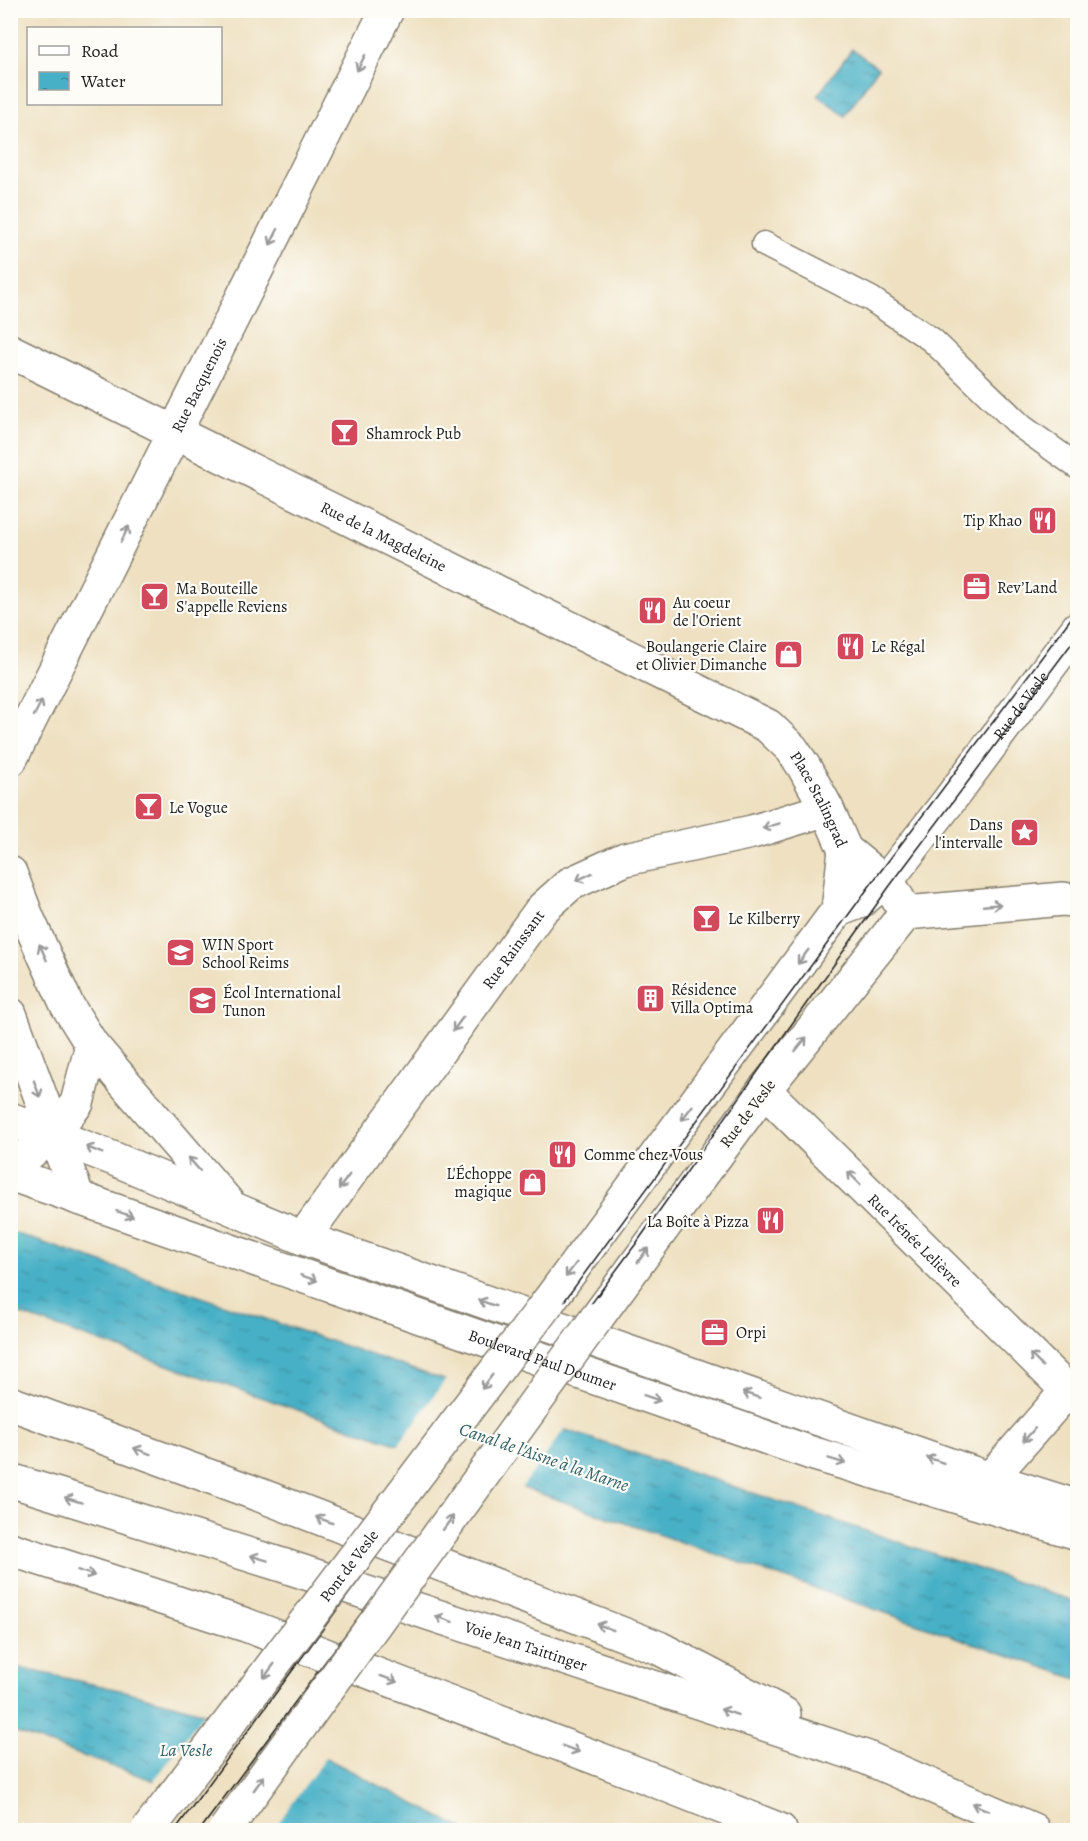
<svg xmlns="http://www.w3.org/2000/svg" width="1088" height="1841" viewBox="0 0 1088 1841" font-family="Alegreya,serif">
<style>
.water{fill:url(#water-ripples);stroke:#326671;stroke-width:1.5}
.pier{fill:#eee0c0}
.lines{fill:none;stroke-linecap:round;stroke-linejoin:round}
.service-casing{stroke:#857e6e;stroke-width:27}
.pedestrian-casing{stroke:#857e6e;stroke-width:36}
.minor-casing{stroke:#857e6e;stroke-width:36}
.secondary-casing{stroke:#857e6e;stroke-width:36}
.motorway-casing{stroke:#857e6e;stroke-width:36}
.service{stroke:#fff;stroke-width:24}
.pedestrian{stroke:#fff;stroke-width:33}
.minor{stroke:#fff;stroke-width:33}
.secondary{stroke:#fff;stroke-width:33}
.motorway{stroke:#fff;stroke-width:33}
.tram{stroke:#1c1c1c;stroke-width:1.5}
.secondary-bridge-casing{stroke:#857e6e;stroke-width:36;stroke-linecap:butt}
.secondary-bridge{stroke:#fff;stroke-width:33}
.oneway{stroke:#999}
.labels{text-anchor:middle;stroke-width:4.5;stroke-linejoin:round;paint-order:stroke}
.street-label{font-size:16px;fill:#1c1c1c;stroke:#fdfcf7}
.poi-label{font-size:16px;fill:#1c1c1c;stroke:#fdfcf7;text-anchor:start}
.water-label{font-size:18px;font-style:italic;fill:#2f5f68;stroke:#fdfcf7}
</style>
<defs>
<pattern id="water-ripples" width="26" height="14" patternUnits="userSpaceOnUse" patternTransform="scale(1.5)"><rect width="26" height="14" fill="#47b0c6"/><path d="M2 4q2-2 4 0t4 0M15 11q2-2 4 0t4 0" fill="none" stroke="#3a8ea0"/></pattern>
</defs>
<rect width="100%" height="100%" fill="#fdfcf7"/>
<filter id="ink" filterUnits="userSpaceOnUse"><feTurbulence type="fractalNoise" baseFrequency=".0167" numOctaves="2"/><feDisplacementMap in="SourceGraphic" scale="12" xChannelSelector="R" yChannelSelector="G"/><feConvolveMatrix kernelMatrix="1 2 1 2 8 2 1 2 1" color-interpolation-filters="sRGB"/></filter>
<filter id="wash" filterUnits="userSpaceOnUse"><feTurbulence type="fractalNoise" baseFrequency=".008" numOctaves="4" result="noise"/><feDisplacementMap in="SourceGraphic" scale="24" xChannelSelector="R" yChannelSelector="G"/><feGaussianBlur stdDeviation="1.35" result="paint"/><feColorMatrix in="noise" values="0 0 0 0 0 0 0 0 0 0 0 0 0 0 0 0 0 1.4 0 .05"/><feComposite in="paint" operator="in"/></filter>
<g filter="url(#wash)">
<rect width="100%" height="100%" fill="#eee0c0"/>
<!-- water -->
<path class="water" d="M852,49L878,68L845,116L818,95Z
M10,1229L12,1232L447,1381L560,1428L1077,1602V1679L11,1311Z
M11,1666L124,1691L198,1711L322,1756L465,1830H296L11,1731Z"/>
<!-- pier -->
<path class="pier" d="M447,1378L566,1427L520,1490L396,1448Z
M205,1711L327,1755L276,1826L152,1784Z"/>
</g>
<g filter="url(#ink)">
<g class="lines">
<defs>
<path id="service" d="M764,244L871,299L932,340L1022,427L1078,467"/>
<g id="pedestrian">
<path id="s1" d="M838,910L859,902L887,880L948,802L1078,628"/>
</g>
<g id="minor">
<path id="s2" d="M10,760L387,10"/>
<path d="M906,913L1063,899L1078,901"/>
<path id="s3" d="M764,1090L1078,1401"/>
<path id="s4" d="M303,1238L542,909L570,884L625,859L752,832L827,809"/>
<path d="M990,1479L1067,1391"/>
</g>
<g id="secondary">
<path id="s5" d="M10,351L768,726L792,749L804,767L827,809L845,850L877,876L887,880L906,913L764,1090L596,1319"/>
<path d="M10,873L27,917L67,1005L92,1045L227,1202"/>
<path d="M10,1014L78,1198"/>
<path d="M10,1119L112,1158L303,1238L990,1479L1078,1507"/>
<path d="M10,1169L53,1134L77,1103L92,1045"/>
<path id="s6" d="M10,1174L811,1453L1078,1533"/>
<path d="M548,1302L838,910L845,850"/>
</g>
<g id="motorway">
<path d="M10,1403L252,1492L659,1648L784,1714"/>
<path id="s7" d="M10,1480L285,1566L865,1757L1033,1830"/>
<path d="M10,1549L246,1625L641,1775L780,1830"/>
</g>
</defs>
<!-- service casing -->
<use href="#service" class="service-casing"/>
<!-- pedestrian casing -->
<use href="#pedestrian" class="pedestrian-casing"/>
<!-- minor casing -->
<use href="#minor" class="minor-casing"/>
<!-- secondary casing -->
<use href="#secondary" class="secondary-casing"/>
<!-- motorway casing -->
<use href="#motorway" class="motorway-casing"/>
<!-- service -->
<use href="#service" class="service"/>
<!-- pedestrian -->
<use href="#pedestrian" class="pedestrian"/>
<!-- minor -->
<use href="#minor" class="minor"/>
<!-- secondary -->
<use href="#secondary" class="secondary"/>
<!-- motorway -->
<use href="#motorway" class="motorway"/>
<!-- tram -->
<path class="tram" d="M175,1830L877,876L1078,609
M200,1830L635,1245L889,887L1078,635"/>
<defs>
<g id="secondary-bridge">
<path id="s8" d="M148,1830L548,1302"/>
<path d="M225,1830L596,1319"/>
</g>
</defs>
<!-- secondary-bridge casing -->
<use href="#secondary-bridge" class="secondary-bridge-casing"/>
<!-- secondary-bridge -->
<use href="#secondary-bridge" class="secondary-bridge"/>
</g>
<!-- one-way arrows -->
<defs><path id="oneway-shaft" d="M-6 0H5M1.5-3L5.5 0L1.5 3" fill="none" stroke-width="1.6" stroke-linecap="round" stroke-linejoin="round" transform="scale(1.5)"/></defs>
<g class="oneway">
<use href="#oneway-shaft" transform="translate(361 63) rotate(117)"/>
<use href="#oneway-shaft" transform="translate(274 237) rotate(117)"/>
<use href="#oneway-shaft" transform="translate(125 534) rotate(-63)"/>
<use href="#oneway-shaft" transform="translate(38 708) rotate(-63)"/>
<use href="#oneway-shaft" transform="translate(771 826) rotate(163)"/>
<use href="#oneway-shaft" transform="translate(584 877) rotate(154)"/>
<use href="#oneway-shaft" transform="translate(992 905) rotate(-5)"/>
<use href="#oneway-shaft" transform="translate(43 952) rotate(-114)"/>
<use href="#oneway-shaft" transform="translate(803 957) rotate(127)"/>
<use href="#oneway-shaft" transform="translate(458 1024) rotate(126)"/>
<use href="#oneway-shaft" transform="translate(801 1044) rotate(-51)"/>
<use href="#oneway-shaft" transform="translate(37 1089) rotate(70)"/>
<use href="#oneway-shaft" transform="translate(687 1113) rotate(127)"/>
<use href="#oneway-shaft" transform="translate(94 1150) rotate(-158)"/>
<use href="#oneway-shaft" transform="translate(194 1164) rotate(-131)"/>
<use href="#oneway-shaft" transform="translate(854 1178) rotate(-135)"/>
<use href="#oneway-shaft" transform="translate(344 1182) rotate(126)"/>
<use href="#oneway-shaft" transform="translate(125 1214) rotate(19)"/>
<use href="#oneway-shaft" transform="translate(643 1255) rotate(-54)"/>
<use href="#oneway-shaft" transform="translate(571 1270) rotate(127)"/>
<use href="#oneway-shaft" transform="translate(309 1278) rotate(19)"/>
<use href="#oneway-shaft" transform="translate(487 1303) rotate(-160)"/>
<use href="#oneway-shaft" transform="translate(1036 1360) rotate(-135)"/>
<use href="#oneway-shaft" transform="translate(487 1382) rotate(127)"/>
<use href="#oneway-shaft" transform="translate(751 1395) rotate(-161)"/>
<use href="#oneway-shaft" transform="translate(652 1398) rotate(19)"/>
<use href="#oneway-shaft" transform="translate(1029 1435) rotate(131)"/>
<use href="#oneway-shaft" transform="translate(142 1451) rotate(-160)"/>
<use href="#oneway-shaft" transform="translate(935 1460) rotate(-161)"/>
<use href="#oneway-shaft" transform="translate(837 1461) rotate(17)"/>
<use href="#oneway-shaft" transform="translate(73 1500) rotate(-163)"/>
<use href="#oneway-shaft" transform="translate(324 1520) rotate(-159)"/>
<use href="#oneway-shaft" transform="translate(448 1523) rotate(-54)"/>
<use href="#oneway-shaft" transform="translate(259 1558) rotate(-163)"/>
<use href="#oneway-shaft" transform="translate(86 1573) rotate(18)"/>
<use href="#oneway-shaft" transform="translate(444 1619) rotate(-162)"/>
<use href="#oneway-shaft" transform="translate(605 1627) rotate(-159)"/>
<use href="#oneway-shaft" transform="translate(269 1671) rotate(127)"/>
<use href="#oneway-shaft" transform="translate(389 1679) rotate(21)"/>
<use href="#oneway-shaft" transform="translate(729 1712) rotate(-162)"/>
<use href="#oneway-shaft" transform="translate(571 1749) rotate(21)"/>
<use href="#oneway-shaft" transform="translate(259 1783) rotate(-54)"/>
<use href="#oneway-shaft" transform="translate(980 1807) rotate(-156)"/>
</g>
</g>
<!-- icons -->
<defs>
<symbol id="bar-square" viewBox="-11 -11 22 22"><rect x="-9" y="-9" width="18" height="18" rx="4" fill="#d1495b" stroke="#fdfcf7"/><path d="M-6-5H6L.8 .8V4.5H3.5V6h-7V4.5H-.8V.8Z" fill="#fff"/></symbol>
<symbol id="restaurant-square" viewBox="-11 -11 22 22"><rect x="-9" y="-9" width="18" height="18" rx="4" fill="#d1495b" stroke="#fdfcf7"/><path d="M-5-6h1v4h1v-4h1v4h1v-4h1v5L-1.5 .5V6h-2V.5L-5-1ZM5-6V6H3V1.5H1.5Q1.5-4 5-6Z" fill="#fff"/></symbol>
<symbol id="office-square" viewBox="-11 -11 22 22"><rect x="-9" y="-9" width="18" height="18" rx="4" fill="#d1495b" stroke="#fdfcf7"/><path d="M-6-3h4V-5.5h4V-3h4V5H-6ZM-1-4.5V-3h2v-1.5ZM-6 0V1H6V0Z" fill="#fff"/></symbol>
<symbol id="shop-square" viewBox="-11 -11 22 22"><rect x="-9" y="-9" width="18" height="18" rx="4" fill="#d1495b" stroke="#fdfcf7"/><path d="M-5-2.5h2.3a2.7 3.5 0 0 1 5.4 0H5L5.5 6h-11ZM-1.5-2.5h3a1.5 2.3 0 0 0-3 0Z" fill="#fff"/></symbol>
<symbol id="sight-square" viewBox="-11 -11 22 22"><rect x="-9" y="-9" width="18" height="18" rx="4" fill="#d1495b" stroke="#fdfcf7"/><path d="M0-6L1.8-2.2L6-1.7L2.9 1.2L3.7 5.4L0 3.3L-3.7 5.4L-2.9 1.2L-6-1.7L-1.8-2.2Z" fill="#fff"/></symbol>
<symbol id="university-square" viewBox="-11 -11 22 22"><rect x="-9" y="-9" width="18" height="18" rx="4" fill="#d1495b" stroke="#fdfcf7"/><path d="M0-5L7-2L0 1L-7-2ZM-4 1L0 2.5L4 1V4Q0 6-4 4Z" fill="#fff"/></symbol>
<symbol id="building-square" viewBox="-11 -11 22 22"><rect x="-9" y="-9" width="18" height="18" rx="4" fill="#d1495b" stroke="#fdfcf7"/><path d="M-4-6H4V6H1V3H-1V6H-4ZM-2.5-4.3h1.7v1.8h-1.7ZM.8-4.3h1.7v1.8H.8ZM-2.5-1h1.7V.8h-1.7ZM.8-1h1.7V.8H.8Z" fill="#fff"/></symbol>
</defs>
<g fill-rule="evenodd">
<use href="#bar-square" x="328" y="416" width="33" height="33"/>
<use href="#restaurant-square" x="1026" y="504" width="33" height="33"/>
<use href="#office-square" x="960" y="570" width="33" height="33"/>
<use href="#bar-square" x="138" y="580" width="33" height="33"/>
<use href="#restaurant-square" x="636" y="594" width="33" height="33"/>
<use href="#restaurant-square" x="834" y="630" width="33" height="33"/>
<use href="#shop-square" x="772" y="638" width="33" height="33"/>
<use href="#bar-square" x="132" y="790" width="33" height="33"/>
<use href="#sight-square" x="1008" y="816" width="33" height="33"/>
<use href="#bar-square" x="690" y="902" width="33" height="33"/>
<use href="#university-square" x="164" y="936" width="33" height="33"/>
<use href="#building-square" x="634" y="982" width="33" height="33"/>
<use href="#university-square" x="186" y="984" width="33" height="33"/>
<use href="#restaurant-square" x="546" y="1138" width="33" height="33"/>
<use href="#shop-square" x="516" y="1166" width="33" height="33"/>
<use href="#restaurant-square" x="754" y="1204" width="33" height="33"/>
<use href="#office-square" x="698" y="1316" width="33" height="33"/>
</g>
<g class="labels">
<!-- street labels -->
<g class="street-label">
<text dy="6" stroke="none"><textPath href="#s2" startOffset="420">Rue Bacquenois</textPath></text>
<text dy="6" stroke="none"><textPath href="#s5" startOffset="417">Rue de la Magdeleine</textPath></text>
<text dy="6" stroke="none"><textPath href="#s1" startOffset="278">Rue de Vesle</textPath></text>
<text dy="6" stroke="none"><textPath href="#s5" startOffset="936">Place Stalingrad</textPath></text>
<text dy="6" stroke="none"><textPath href="#s4" startOffset="357">Rue Rainssant</textPath></text>
<text transform="translate(747 1113) rotate(-53)" y="6">Rue de Vesle</text>
<text dy="6" stroke="none"><textPath href="#s3" startOffset="213">Rue Irénée Lelièvre</textPath></text>
<text dy="6" stroke="none"><textPath href="#s6" startOffset="564">Boulevard Paul Doumer</textPath></text>
<text dy="6" stroke="none"><textPath href="#s8" startOffset="332">Pont de Vesle</textPath></text>
<text dy="6" stroke="none"><textPath href="#s7" startOffset="542">Voie Jean Taittinger</textPath></text>
</g>
<!-- poi labels -->
<g class="poi-label">
<text x="366" y="439">Shamrock Pub</text>
<text x="1022" y="526" text-anchor="end">Tip Khao</text>
<text x="997" y="593">Rev’Land</text>
<text x="176" y="594">Ma Bouteille<tspan x="176" dy="18">S'appelle Reviens</tspan></text>
<text x="673" y="608">Au coeur<tspan x="673" dy="18">de l'Orient</tspan></text>
<text x="767" y="652" text-anchor="end">Boulangerie Claire<tspan x="767" dy="18">et Olivier Dimanche</tspan></text>
<text x="871" y="652">Le Régal</text>
<text x="169" y="813">Le Vogue</text>
<text x="1003" y="830" text-anchor="end">Dans<tspan x="1003" dy="18">l'intervalle</tspan></text>
<text x="728" y="924">Le Kilberry</text>
<text x="202" y="950">WIN Sport<tspan x="202" dy="18">School Reims</tspan></text>
<text x="671" y="995">Résidence<tspan x="671" dy="18">Villa Optima</tspan></text>
<text x="223" y="998">Écol International<tspan x="223" dy="18">Tunon</tspan></text>
<text x="584" y="1160">Comme chez Vous</text>
<text x="512" y="1179" text-anchor="end">L'Échoppe<tspan x="512" dy="18">magique</tspan></text>
<text x="749" y="1227" text-anchor="end">La Boîte à Pizza</text>
<text x="736" y="1338">Orpi</text>
</g>
<!-- water labels -->
<g class="water-label">
<text transform="translate(544 1457) rotate(19)" y="6">Canal de l'Aisne à la Marne</text>
<text x="186" y="1756">La Vesle</text>
</g>
</g>
<!-- margin -->
<rect width="1088" height="1841" fill="none" stroke="#fdfcf7" stroke-width="36"/>
<!-- legend -->
<rect x="27" y="27" width="195" height="78" fill="#fdfcf7" stroke="#a3a29f" stroke-width="1.5"/>
<rect x="39" y="46" width="30" height="9" fill="#ffffff" stroke="#a3a29f" stroke-width="1.5"/>
<text x="81" y="57" font-size="18" fill="#1c1c1c">Road</text>
<rect x="39" y="72" width="30" height="18" fill="url(#water-ripples)" stroke="#a3a29f" stroke-width="1.5"/>
<text x="81" y="87" font-size="18" fill="#1c1c1c">Water</text>
</svg>
